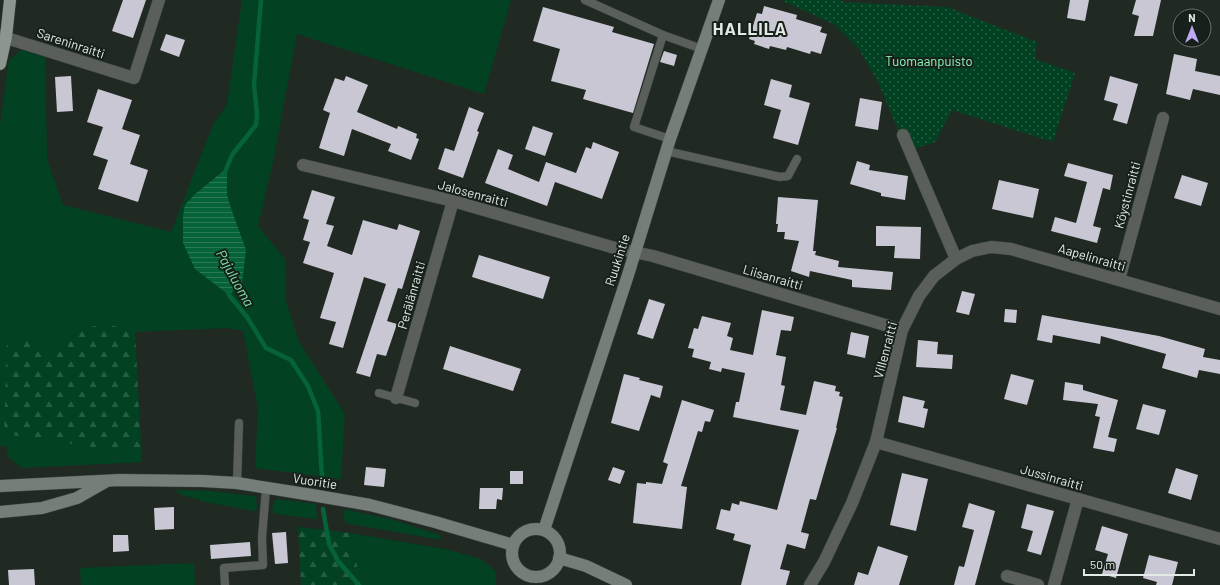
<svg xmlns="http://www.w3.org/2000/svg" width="1220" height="585" viewBox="0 0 1220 585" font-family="Barlow,sans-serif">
	<defs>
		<pattern id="forest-firs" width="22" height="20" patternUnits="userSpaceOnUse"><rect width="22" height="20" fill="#024223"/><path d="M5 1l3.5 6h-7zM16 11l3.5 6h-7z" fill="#275d43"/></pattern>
		<pattern id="park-dots" width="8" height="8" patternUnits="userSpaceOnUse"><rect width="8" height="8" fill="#024223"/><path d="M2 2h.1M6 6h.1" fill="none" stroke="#275d43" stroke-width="1.8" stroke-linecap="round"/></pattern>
		<pattern id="water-rules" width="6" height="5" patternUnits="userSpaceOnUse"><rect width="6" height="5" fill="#066237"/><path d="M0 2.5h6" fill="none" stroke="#2a7954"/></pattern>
	</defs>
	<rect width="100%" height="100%" fill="#202a23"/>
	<g fill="#024223" fill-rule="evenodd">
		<path d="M242 0H511L484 94 297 34 273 162 258 226 285 259 286 301 299 342 345 414 341 479 255 468 258 409 243 331 228 328 135 332 142 462 22 468 9 458 6 446H0V125L9 60 21 50 45 57 47 159 63 205 171 232 213 125 227 104ZM226 168 227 194 231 208 195 194Z"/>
		<path d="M176 490 212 491 253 496 256 498 257 509 254 511 206 502 179 494Z"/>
		<path d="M277 499 316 504 317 519 277 514 273 513C272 508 272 502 277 499Z"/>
		<path d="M343 509 394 520 440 535 441 540 345 523Z"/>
		<path d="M350 533 445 549 481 559 495 571 496 585H372L358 570Z"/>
		<path d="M194 563 195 585H81L80 568Z"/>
	</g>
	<g fill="url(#forest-firs)">
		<path d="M107 324 135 332 141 454 4 434 7 341 24 337 55 354 70 340 84 328Z"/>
		<path d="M298 527 350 533 358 570 372 585H301Z"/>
	</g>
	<path fill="url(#park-dots)" d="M781 0H840L844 2 947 7 1037 42 1035 59 1075 73 1053 142 952 110 935 142 907 151 877 80 858 48 835 25Z"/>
	<path fill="url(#water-rules)" d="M227 168V194L231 208 246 250 242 282 229 295 195 269 183 243V216L185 205 195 194Z"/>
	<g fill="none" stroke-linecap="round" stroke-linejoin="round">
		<g stroke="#066237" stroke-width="4.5">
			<path d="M225 172 232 155 256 125 257 114 254 85 261 0"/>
			<path d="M227 290 229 295 247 317 266 348 291 360 308 386 318 411 322 477"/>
			<path d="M323 509 329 544 338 561 359 585"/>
		</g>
	</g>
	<g fill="#cac7d4">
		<path d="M123 0H146L133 38 112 31Z"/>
		<path d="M1070 0H1089L1085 21 1067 18Z"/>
		<path d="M1136 0H1161L1153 36H1134L1139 16 1132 14Z"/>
		<path d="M764 6 797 15 796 19 822 27 820 32 827 34 821 54 811 51 810 54 787 47 786 50 770 46 769 49 754 44 755 41 749 39 757 13 762 14Z"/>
		<path d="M543 7 614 27 612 32 654 44 633 113 583 99 586 90 551 81 560 49 533 41Z"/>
		<path d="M166 34 185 40 179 57 160 50Z"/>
		<path d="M664 51 677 55 674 66 660 62Z"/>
		<path d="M1174 54 1197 59 1195 71 1220 76V95L1193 89 1190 100 1166 94Z"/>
		<path d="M71 76 73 111 57 112 55 77Z"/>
		<path d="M346 76 368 85 357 112 397 129 398 126 417 134 416 138 419 139 411 160 388 151 391 144 352 129 344 156 319 148 330 113 323 110 335 78 344 81Z"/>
		<path d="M1110 76 1138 84 1127 124 1113 120 1118 104 1104 100Z"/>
		<path d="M771 79 792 85 789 97 810 103 798 145 773 138 781 110 764 105Z"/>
		<path d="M98 89 132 100 122 129 140 135 130 164 148 170 138 202 98 189 108 160 93 155 103 127 87 122Z"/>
		<path d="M860 98 882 102 878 130 855 126Z"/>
		<path d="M469 107 484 113 477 131 479 132 463 178 438 169 445 148 454 151Z"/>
		<path d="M533 126 553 133 545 156 525 149Z"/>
		<path d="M593 142 619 152 602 199 555 182 547 206 485 183 498 149 513 155 508 169 539 182 546 162 576 173 586 147 591 149Z"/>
		<path d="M857 161 870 165 869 170 908 176 905 200 881 196V193L850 184Z"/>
		<path d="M1068 163 1113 175 1110 190 1103 188 1093 226 1101 228 1097 243 1051 231 1055 217 1076 223 1087 182 1064 176Z"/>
		<path d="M1182 175 1208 183 1201 206 1174 198Z"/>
		<path d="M999 180 1039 189 1033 218 992 209Z"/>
		<path d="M312 190 335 197 326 224 334 226 327 246 352 255 363 220 397 230 399 224 420 231 402 289 398 288 387 321 397 324 386 356 377 354 370 377 356 373 386 284 364 277 343 348 329 344 336 322 320 318 334 273 303 263 310 242 303 240 309 220 303 218Z"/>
		<path d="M778 197 818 200 813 251H816L815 255 839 261 838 267 893 272 891 290 852 287V280L810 271 809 277 791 271 799 241 784 239 785 232H777L778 224H776Z"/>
		<path d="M876 226 921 227 920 259 894 258 895 246H876Z"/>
		<path d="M479 255 550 277 543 299 472 277Z"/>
		<path d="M962 291 975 294 969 315 956 312Z"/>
		<path d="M649 299 665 304 653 339 637 334Z"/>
		<path d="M1005 309 1017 310 1016 323 1004 322Z"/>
		<path d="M762 310 794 317 791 331 781 330 776 355 786 357 781 385 785 386 780 410 806 415 814 381 836 386 835 391 840 392 839 396 843 397 836 428H837L816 500 810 499 801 532 809 534 805 549 787 544 780 569 790 571 786 585H741L751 545 733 540 735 534 716 529 721 509 730 511 732 503 739 505 740 501 777 510 799 430 733 417 736 402H739L745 373 722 368 721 372 709 369 711 362 692 357 694 349 688 348 694 328 698 329 702 316 731 323 727 336 733 338 730 350 753 355Z"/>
		<path d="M1042 315 1159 336 1205 349 1203 357 1220 360V374L1199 370 1197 378 1162 368 1166 354 1101 336 1100 344 1053 335 1052 343 1037 340Z"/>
		<path d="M851 332 869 336 865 358 847 354Z"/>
		<path d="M918 340 938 342 937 354 953 355 952 369 916 367Z"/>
		<path d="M450 346 521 369 513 391 443 369Z"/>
		<path d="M624 374 640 378 639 380 663 386 660 398 651 395 639 431 611 423Z"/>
		<path d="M1011 374 1034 380 1027 405 1004 399Z"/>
		<path d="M1065 382 1083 385V390L1118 400 1108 437 1117 439 1114 452 1093 448 1100 417 1095 416 1098 404 1063 400Z"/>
		<path d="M903 396 925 401 923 408 928 409 924 428 898 422Z"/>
		<path d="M682 400 714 410 710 422 705 421 702 432 698 431 681 486 687 487 682 529 633 523 637 483 646 484V482L662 484 668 464 663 462Z"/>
		<path d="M1143 404 1166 410 1159 435 1136 429Z"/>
		<path d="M366 467 386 469 384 487 364 485Z"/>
		<path d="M613 467 625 471 620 484 608 480Z"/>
		<path d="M1176 468 1198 475 1191 500 1168 493Z"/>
		<rect x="510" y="471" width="13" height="13"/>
		<path d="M902 473 928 479 916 531 890 525Z"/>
		<path d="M480 488H503L502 500 497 499 496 509H479Z"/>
		<path d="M969 503 995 511 975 585H954L959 566 964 567 974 530 962 527Z"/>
		<path d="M1027 504 1054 511 1041 555 1027 551 1033 531 1021 528Z"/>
		<path d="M174 507V529L155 530 154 508Z"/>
		<path d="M1102 526 1128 534 1116 578 1102 574 1108 554 1095 550Z"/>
		<path d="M286 532 288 563 275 564 272 533Z"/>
		<path d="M113 535H128L129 551 113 552Z"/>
		<path d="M250 542 251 556 211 559 210 545Z"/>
		<path d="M878 546 908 556 899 585H854L858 572 868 575Z"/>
		<path d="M1149 555 1178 562 1172 585H1156L1157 582 1143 578Z"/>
		<path d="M34 569 35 585H9L8 570Z"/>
	</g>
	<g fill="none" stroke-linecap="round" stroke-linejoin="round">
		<g stroke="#3b453e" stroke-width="9">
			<g id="lane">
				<path d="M585 0 663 35 702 49"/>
				<path d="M663 35 634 127 670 139"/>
				<path d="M666 151 780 177 788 176 797 159"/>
				<path d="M379 393 415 403"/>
				<path d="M237 483 239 423"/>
				<path d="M225 585 224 568 263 565 262 538 266 488"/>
			</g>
		</g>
		<g stroke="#3b453e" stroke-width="13">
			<g id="street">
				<path d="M0 36 134 78 159 0"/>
				<path d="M903 135 956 259"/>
				<path d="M303 165 453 201 615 248 653 256 902 330"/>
				<path d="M1119 280 1163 118"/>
				<path d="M396 398 453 201"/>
				<path d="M876 442 1220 539"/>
				<path d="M1007 576 1038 585"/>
				<path d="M810 585 824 562 852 503 876 442 902 330 919 296 934 276 956 259 972 251 991 247 1011 249 1220 309"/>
				<path d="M1054 585 1078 499"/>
			</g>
		</g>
		<g stroke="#3b453e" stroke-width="13">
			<g id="secondary">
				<path d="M0 486 120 480 203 481 237 483 312 495 370 505 435 522 513 545"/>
				<path d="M0 512 42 508 77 498 105 482"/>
				<circle cx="536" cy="553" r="24"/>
				<path d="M544 530 628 275 670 139 719 0"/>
				<path d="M559 558 586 566 626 585"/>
			</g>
		</g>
		<g stroke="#3b453e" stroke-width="13">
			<path id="primary" d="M0 64 6 37 10 0"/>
		</g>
		<use href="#lane" stroke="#5a5f5b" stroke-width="8"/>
		<use href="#street" stroke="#5a5f5b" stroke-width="12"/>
		<use href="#secondary" stroke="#767e79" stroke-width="12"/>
		<use href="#primary" stroke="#8c968f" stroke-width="12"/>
	</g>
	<g text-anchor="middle" stroke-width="4" stroke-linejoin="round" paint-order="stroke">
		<g font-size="13" fill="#e4ebe6" stroke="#17201a">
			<text transform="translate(71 43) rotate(18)" y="5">Sareninraitti</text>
			<text transform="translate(473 193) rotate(15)" y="5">Jalosenraitti</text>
			<text transform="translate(1127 195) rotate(-75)" y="5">Köystinraitti</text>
			<text transform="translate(1092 257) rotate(16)" y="5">Aapelinraitti</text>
			<text transform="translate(617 260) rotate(-72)" y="5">Ruukintie</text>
			<text transform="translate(773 277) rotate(16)" y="5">Liisanraitti</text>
			<text transform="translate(411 295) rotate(-74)" y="5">Perälänraitti</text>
			<text transform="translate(885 350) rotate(-75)" y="5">Villenraitti</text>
			<text transform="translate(1052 477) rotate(16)" y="5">Jussinraitti</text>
			<text transform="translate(315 481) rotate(9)" y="5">Vuoritie</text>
		</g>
		<g font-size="13" fill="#8ff9b7" stroke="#17201a">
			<text x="929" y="66">Tuomaanpuisto</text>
		</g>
		<g font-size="14" font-style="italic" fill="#7ee8a7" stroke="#17201a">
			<text transform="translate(235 278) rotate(61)" y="5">Pajuluoma</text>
		</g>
		<g font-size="17" font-weight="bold" letter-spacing="1" fill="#e4ebe6" stroke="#17201a">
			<text x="750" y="35">HALLILA</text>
		</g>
	</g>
	<g transform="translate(1192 28)"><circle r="19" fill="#17201a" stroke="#69716c"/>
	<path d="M0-3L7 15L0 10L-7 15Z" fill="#bea9f4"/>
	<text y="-6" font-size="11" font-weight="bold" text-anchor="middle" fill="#e4ebe6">N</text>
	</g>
	<path d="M1084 569v6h110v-6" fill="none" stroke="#e4ebe6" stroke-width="2"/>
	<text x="1090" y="569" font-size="12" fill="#e4ebe6" stroke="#17201a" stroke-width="3" paint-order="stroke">50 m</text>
</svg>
